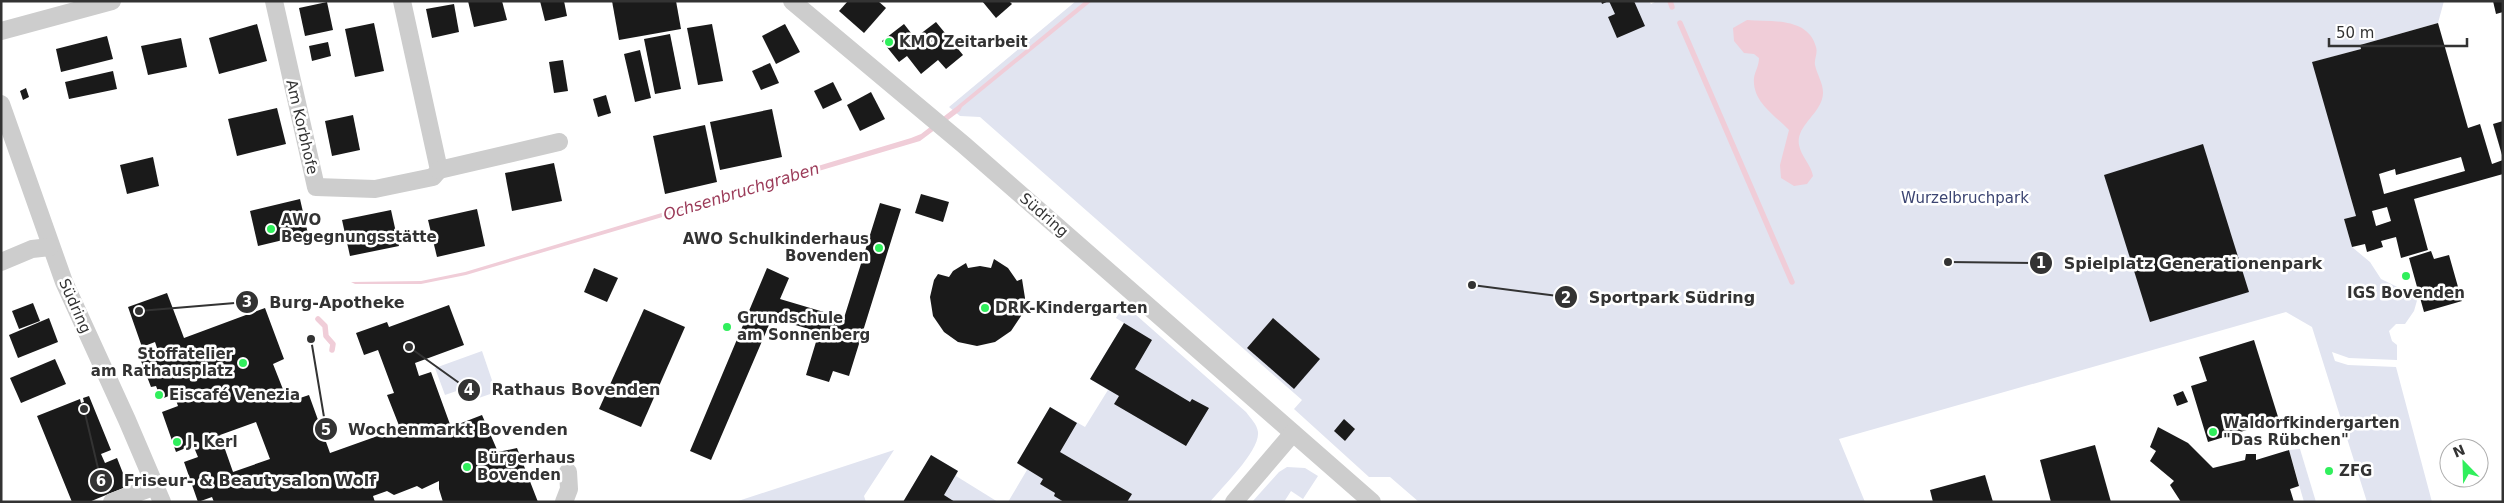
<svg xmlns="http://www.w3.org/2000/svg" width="2504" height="503" viewBox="0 0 2504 503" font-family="'DejaVu Sans',sans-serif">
	<rect width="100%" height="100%" fill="#fff"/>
	<g fill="#e1e4f0">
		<path d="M1076 1H1649L1651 4 1657 1H2444L2438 23 2360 45 2361 49 2313 62 2356 216 2344 219 2352 247 2370 262 2381 279 2418 297 2414 311 2405 324H2396L2389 331 2392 341 2397 345V360L2349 358 2332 352 2335 361 2348 365 2396 367 2432 502H2367L2312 327 2286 312 1839 439 1865 502H1419L1390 477H1369L1294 409 1302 400 980 117 960 116 949 107Z"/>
		<path d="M1127 307 1246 412C1251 419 1257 424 1258 432 1260 451 1222 487 1210 502H1008L1027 470 1017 463 1050 407 1085 427 1108 390 1090 379 1124 323 1116 318 1121 309Z"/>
		<path d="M482 351 496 392 473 400 468 387 445 395 435 368Z"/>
		<path d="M2300 449 2316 502H2304L2289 450Z"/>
		<path d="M894 450 864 496 866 502H735Z"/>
		<path d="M931 455 958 471 956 476 998 502H903Z"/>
		<path d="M1287 467 1305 468 1318 476 1303 499 1291 491 1284 502H1252L1279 472Z"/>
	</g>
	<g fill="#f0cdd8">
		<path d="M1085 1H1092L962 107 960 111 920 141 466 275 421 284H355L351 282 421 281 465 272 911 138 921 134 956 107Z"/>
		<path d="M1747 20C1772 22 1808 17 1816 47 1818 54 1814 59 1815 65 1818 78 1827 88 1821 102 1815 117 1796 128 1799 145 1801 156 1811 165 1813 176L1807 184 1794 186 1781 178 1780 165 1789 130C1775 115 1752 102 1754 78 1755 71 1759 66 1759 58L1754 54 1744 53 1734 41 1733 28Z"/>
	</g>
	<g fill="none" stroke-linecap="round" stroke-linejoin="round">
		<g stroke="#f0cdd8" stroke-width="5.5">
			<path d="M1670 1 1672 7"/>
			<path d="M1680 23 1792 282"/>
			<path d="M318 319 325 326 326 336 333 344 332 350"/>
		</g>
	</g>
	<g fill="#1a1a1a" fill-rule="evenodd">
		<path d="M468 1H502L507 20 474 27Z"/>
		<path d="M540 1H564L567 16 545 21Z"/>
		<path d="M612 1H676L681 29 619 40Z"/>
		<path d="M848 1H878L886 8 864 33 839 11Z"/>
		<path d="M982 1H1009L1012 4 996 18Z"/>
		<path d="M1601 1H1634L1645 26 1617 38 1608 17 1615 14 1609 1 1602 4Z"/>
		<path d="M2493 1H2503V12L2496 14Z"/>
		<path d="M327 2 333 30 305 36 299 8Z"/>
		<path d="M454 4 459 32 432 38 426 9Z"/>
		<path d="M936 22 963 55 946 69 938 60 921 74 907 56 899 62 882 41 904 24 915 38Z"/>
		<path d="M374 23 384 71 355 77 345 29Z"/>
		<path d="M2438 23 2468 128 2480 124 2492 164 2503 160V174L2414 199 2428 250 2401 258 2396 237 2381 241 2383 247 2367 252 2365 244 2352 247 2344 219 2356 216 2312 62 2361 49 2360 45ZM2461 157 2465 171 2384 194 2379 174 2395 169 2396 175ZM2387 207 2391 221 2376 226 2372 211Z"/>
		<path d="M257 24 267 61 219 74 209 38Z"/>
		<path d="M712 24 723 81 698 85 687 28Z"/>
		<path d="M785 24 800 52 776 64 762 36Z"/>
		<path d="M670 34 681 89 655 94 644 39Z"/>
		<path d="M107 36 113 59 61 72 56 49Z"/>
		<path d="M181 38 187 67 148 75 141 46Z"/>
		<path d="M328 42 331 56 312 61 309 46Z"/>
		<path d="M640 50 651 98 635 102 624 54Z"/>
		<path d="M563 60 568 91 554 93 549 62Z"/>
		<path d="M770 63 779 83 761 90 752 71Z"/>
		<path d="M113 71 117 89 69 99 65 82Z"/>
		<path d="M833 82 842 100 823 109 814 91Z"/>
		<path d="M26 88 29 97 23 100 20 91Z"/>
		<path d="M871 92 885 119 860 131 847 105Z"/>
		<path d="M606 95 611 113 598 117 593 99Z"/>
		<path d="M277 108 286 144 237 156 228 119Z"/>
		<path d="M772 109 782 157 720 170 710 122Z"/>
		<path d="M353 115 360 150 332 156 325 121Z"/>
		<path d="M2503 121V155H2502L2493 124Z"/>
		<path d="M705 125 717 182 665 194 653 136Z"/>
		<path d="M2203 144 2249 292 2150 322 2104 175Z"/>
		<path d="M153 157 159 186 127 194 120 165Z"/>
		<path d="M554 163 562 201 512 211 505 173Z"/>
		<path d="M921 194 949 202 943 222 915 213Z"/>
		<path d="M300 199 308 234 258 246 250 211Z"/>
		<path d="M880 203 901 209 849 376 833 371 829 382 806 375 819 332 772 318 711 460 690 451 767 268 789 278 780 299 844 318Z"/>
		<path d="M477 209 485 246 437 257 428 220Z"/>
		<path d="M391 210 399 246 350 256 342 220Z"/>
		<path d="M2431 251 2434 259 2449 255 2462 301 2424 312 2409 258Z"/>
		<path d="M994 259 1008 268 1017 281 1022 279 1025 298 1021 316 1011 331 995 342 977 346 958 342 944 332 933 316 930 297 934 280 938 274 949 277 953 271 966 263 968 268 980 266 991 268Z"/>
		<path d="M594 268 618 278 607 302 584 292Z"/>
		<path d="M167 293 184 338 265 308 284 359 273 364 288 402 309 395 330 453 400 428 387 395 394 393 378 350 364 355 356 333 387 322 389 327 449 305 464 345 415 363 419 376 431 372 451 427 482 415 498 452 517 448 538 502H443L439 489V481L422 489 417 486 394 495 387 491 373 496 375 502H214L212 497 198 502 184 462 198 457 193 445 176 452 162 412 178 406 174 394 161 399 156 386 151 387 141 361 159 354 155 342 142 347 128 307ZM256 422 270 459 233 472 220 435Z"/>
		<path d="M33 303 40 321 19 329 12 311Z"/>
		<path d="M644 309 685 327 641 427 599 409Z"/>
		<path d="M49 318 58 342 18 358 9 335Z"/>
		<path d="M1273 318 1320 359 1294 389 1247 348Z"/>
		<path d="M1124 323 1152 340 1135 369 1190 402 1192 399 1209 408 1186 446 1114 404 1119 396 1090 379Z"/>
		<path d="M2254 340 2279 420 2208 442 2191 386 2207 381 2199 357Z"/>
		<path d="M55 359 66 384 21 403 10 378Z"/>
		<path d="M2183 391 2188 402 2177 406 2173 395Z"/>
		<path d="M89 396 111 450 101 454 105 463 117 458 128 486 89 502H72L37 416 80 399 81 403 84 402 83 398Z"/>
		<path d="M1050 407 1077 423 1060 452 1132 494 1127 502H1064L1054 496 1055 493 1040 484 1043 479 1017 463Z"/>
		<path d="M1344 419 1355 429 1345 441 1334 431Z"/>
		<path d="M2158 427 2188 443 2213 468 2245 460 2246 454H2256V460L2289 450 2299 486 2290 489 2294 502H2181L2170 485 2174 481 2150 461 2156 451 2150 447Z"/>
		<path d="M2095 445 2111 502H2051L2040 460Z"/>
		<path d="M931 455 958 471 944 495 955 502H903Z"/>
		<path d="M1985 475 1993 502H1933L1930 490Z"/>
	</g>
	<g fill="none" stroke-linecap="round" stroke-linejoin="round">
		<g stroke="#cdcdcd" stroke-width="18">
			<path d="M274 1 316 187 375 189 433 177 439 170 402 1"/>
			<path d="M792 1 964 145 1372 502"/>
			<path d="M1 31 112 1"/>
			<path d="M1 104 64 282 127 420 162 502"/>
			<path d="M439 170 559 142"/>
			<path d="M1 262 32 249 50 247"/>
			<path d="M112 502 156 486"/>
			<path d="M564 502 569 489 568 472"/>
			<path d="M1234 502 1293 433"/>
		</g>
	</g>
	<g fill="#30ef5c" stroke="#fff" stroke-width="2">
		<circle cx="889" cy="42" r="5"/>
		<circle cx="271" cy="229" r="5"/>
		<circle cx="879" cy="248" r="5"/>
		<circle cx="2406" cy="276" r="5"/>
		<circle cx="985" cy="308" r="5"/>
		<circle cx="727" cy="327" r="5"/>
		<circle cx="243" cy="363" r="5"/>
		<circle cx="159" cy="395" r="5"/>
		<circle cx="2213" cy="432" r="5"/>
		<circle cx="177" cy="442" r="5"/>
		<circle cx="467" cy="467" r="5"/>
		<circle cx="2329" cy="471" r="5"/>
	</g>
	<g text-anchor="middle" stroke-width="5" stroke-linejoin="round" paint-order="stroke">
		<g font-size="15" font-weight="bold" fill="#333" stroke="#fff" text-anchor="start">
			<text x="899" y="47">KMO Zeitarbeit</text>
			<text x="281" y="225">AWO<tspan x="281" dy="17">Begegnungsstätte</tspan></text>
			<text x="869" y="244" text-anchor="end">AWO Schulkinderhaus<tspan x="869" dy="17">Bovenden</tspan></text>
			<text x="2406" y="298" text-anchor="middle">IGS Bovenden</text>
			<text x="995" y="313">DRK-Kindergarten</text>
			<text x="737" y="323">Grundschule<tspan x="737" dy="17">am Sonnenberg</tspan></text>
			<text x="233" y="359" text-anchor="end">Stoffatelier<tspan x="233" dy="17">am Rathausplatz</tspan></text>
			<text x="169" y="400">Eiscafé Venezia</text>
			<text x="2223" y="428">Waldorfkindergarten<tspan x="2223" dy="17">"Das Rübchen"</tspan></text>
			<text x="187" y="447">J. Kerl</text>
			<text x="477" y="463">Bürgerhaus<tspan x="477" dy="17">Bovenden</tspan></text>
			<text x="2339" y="476">ZFG</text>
		</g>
		<g font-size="15" fill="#333" stroke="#fff">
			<text transform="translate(302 127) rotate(77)" y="5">Am Korbhofe</text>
			<text transform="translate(1044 215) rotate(41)" y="5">Südring</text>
			<text transform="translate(75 306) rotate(66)" y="5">Südring</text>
		</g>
		<g font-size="15" fill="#3c4572" stroke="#fff">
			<text x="1965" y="203">Wurzelbruchpark</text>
		</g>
		<g font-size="16" font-style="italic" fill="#9b3a58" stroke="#fff">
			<text transform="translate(741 191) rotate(-17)" y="6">Ochsenbruchgraben</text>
		</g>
	</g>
	<path fill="none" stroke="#333" stroke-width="2" d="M1948 262L2041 263M1472 285L1566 297M139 311L247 302M409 347L469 390M311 339L326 429M84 409L101 481"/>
	<g fill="#333" stroke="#fff" stroke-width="2">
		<circle cx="1948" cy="262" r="5"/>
		<circle cx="1472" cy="285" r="5"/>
		<circle cx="139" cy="311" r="5"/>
		<circle cx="409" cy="347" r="5"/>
		<circle cx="311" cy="339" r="5"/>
		<circle cx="84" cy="409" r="5"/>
		<circle cx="2041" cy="263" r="12"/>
		<circle cx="1566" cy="297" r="12"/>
		<circle cx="247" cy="302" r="12"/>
		<circle cx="469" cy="390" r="12"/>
		<circle cx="326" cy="429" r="12"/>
		<circle cx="101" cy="481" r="12"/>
	</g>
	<g font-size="15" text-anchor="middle" font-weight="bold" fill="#fff">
		<text x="2041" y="268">1</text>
		<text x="1566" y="303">2</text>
		<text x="247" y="307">3</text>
		<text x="469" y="395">4</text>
		<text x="326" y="435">5</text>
		<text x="101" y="486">6</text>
	</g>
	<g font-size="16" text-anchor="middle" font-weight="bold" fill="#333" stroke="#fff" stroke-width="5" stroke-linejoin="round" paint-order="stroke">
		<text x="2193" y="269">Spielplatz Generationenpark</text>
		<text x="1672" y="303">Sportpark Südring</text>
		<text x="337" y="308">Burg-Apotheke</text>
		<text x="576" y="395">Rathaus Bovenden</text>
		<text x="458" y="435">Wochenmarkt Bovenden</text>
		<text x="250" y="486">Friseur- &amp; Beautysalon Wolf</text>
	</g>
	<rect width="2504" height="503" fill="none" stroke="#333333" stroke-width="5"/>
	<g transform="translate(2464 463) rotate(337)"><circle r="24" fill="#ffffff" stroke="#adadad"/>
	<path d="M0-4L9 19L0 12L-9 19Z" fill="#30ef5c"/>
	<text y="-8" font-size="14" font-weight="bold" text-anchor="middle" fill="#333333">N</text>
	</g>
	<path d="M2329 38v8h138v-8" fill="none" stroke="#333333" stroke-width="2.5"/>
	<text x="2336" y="38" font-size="15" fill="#333333" stroke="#ffffff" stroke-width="4" paint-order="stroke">50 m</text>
</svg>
